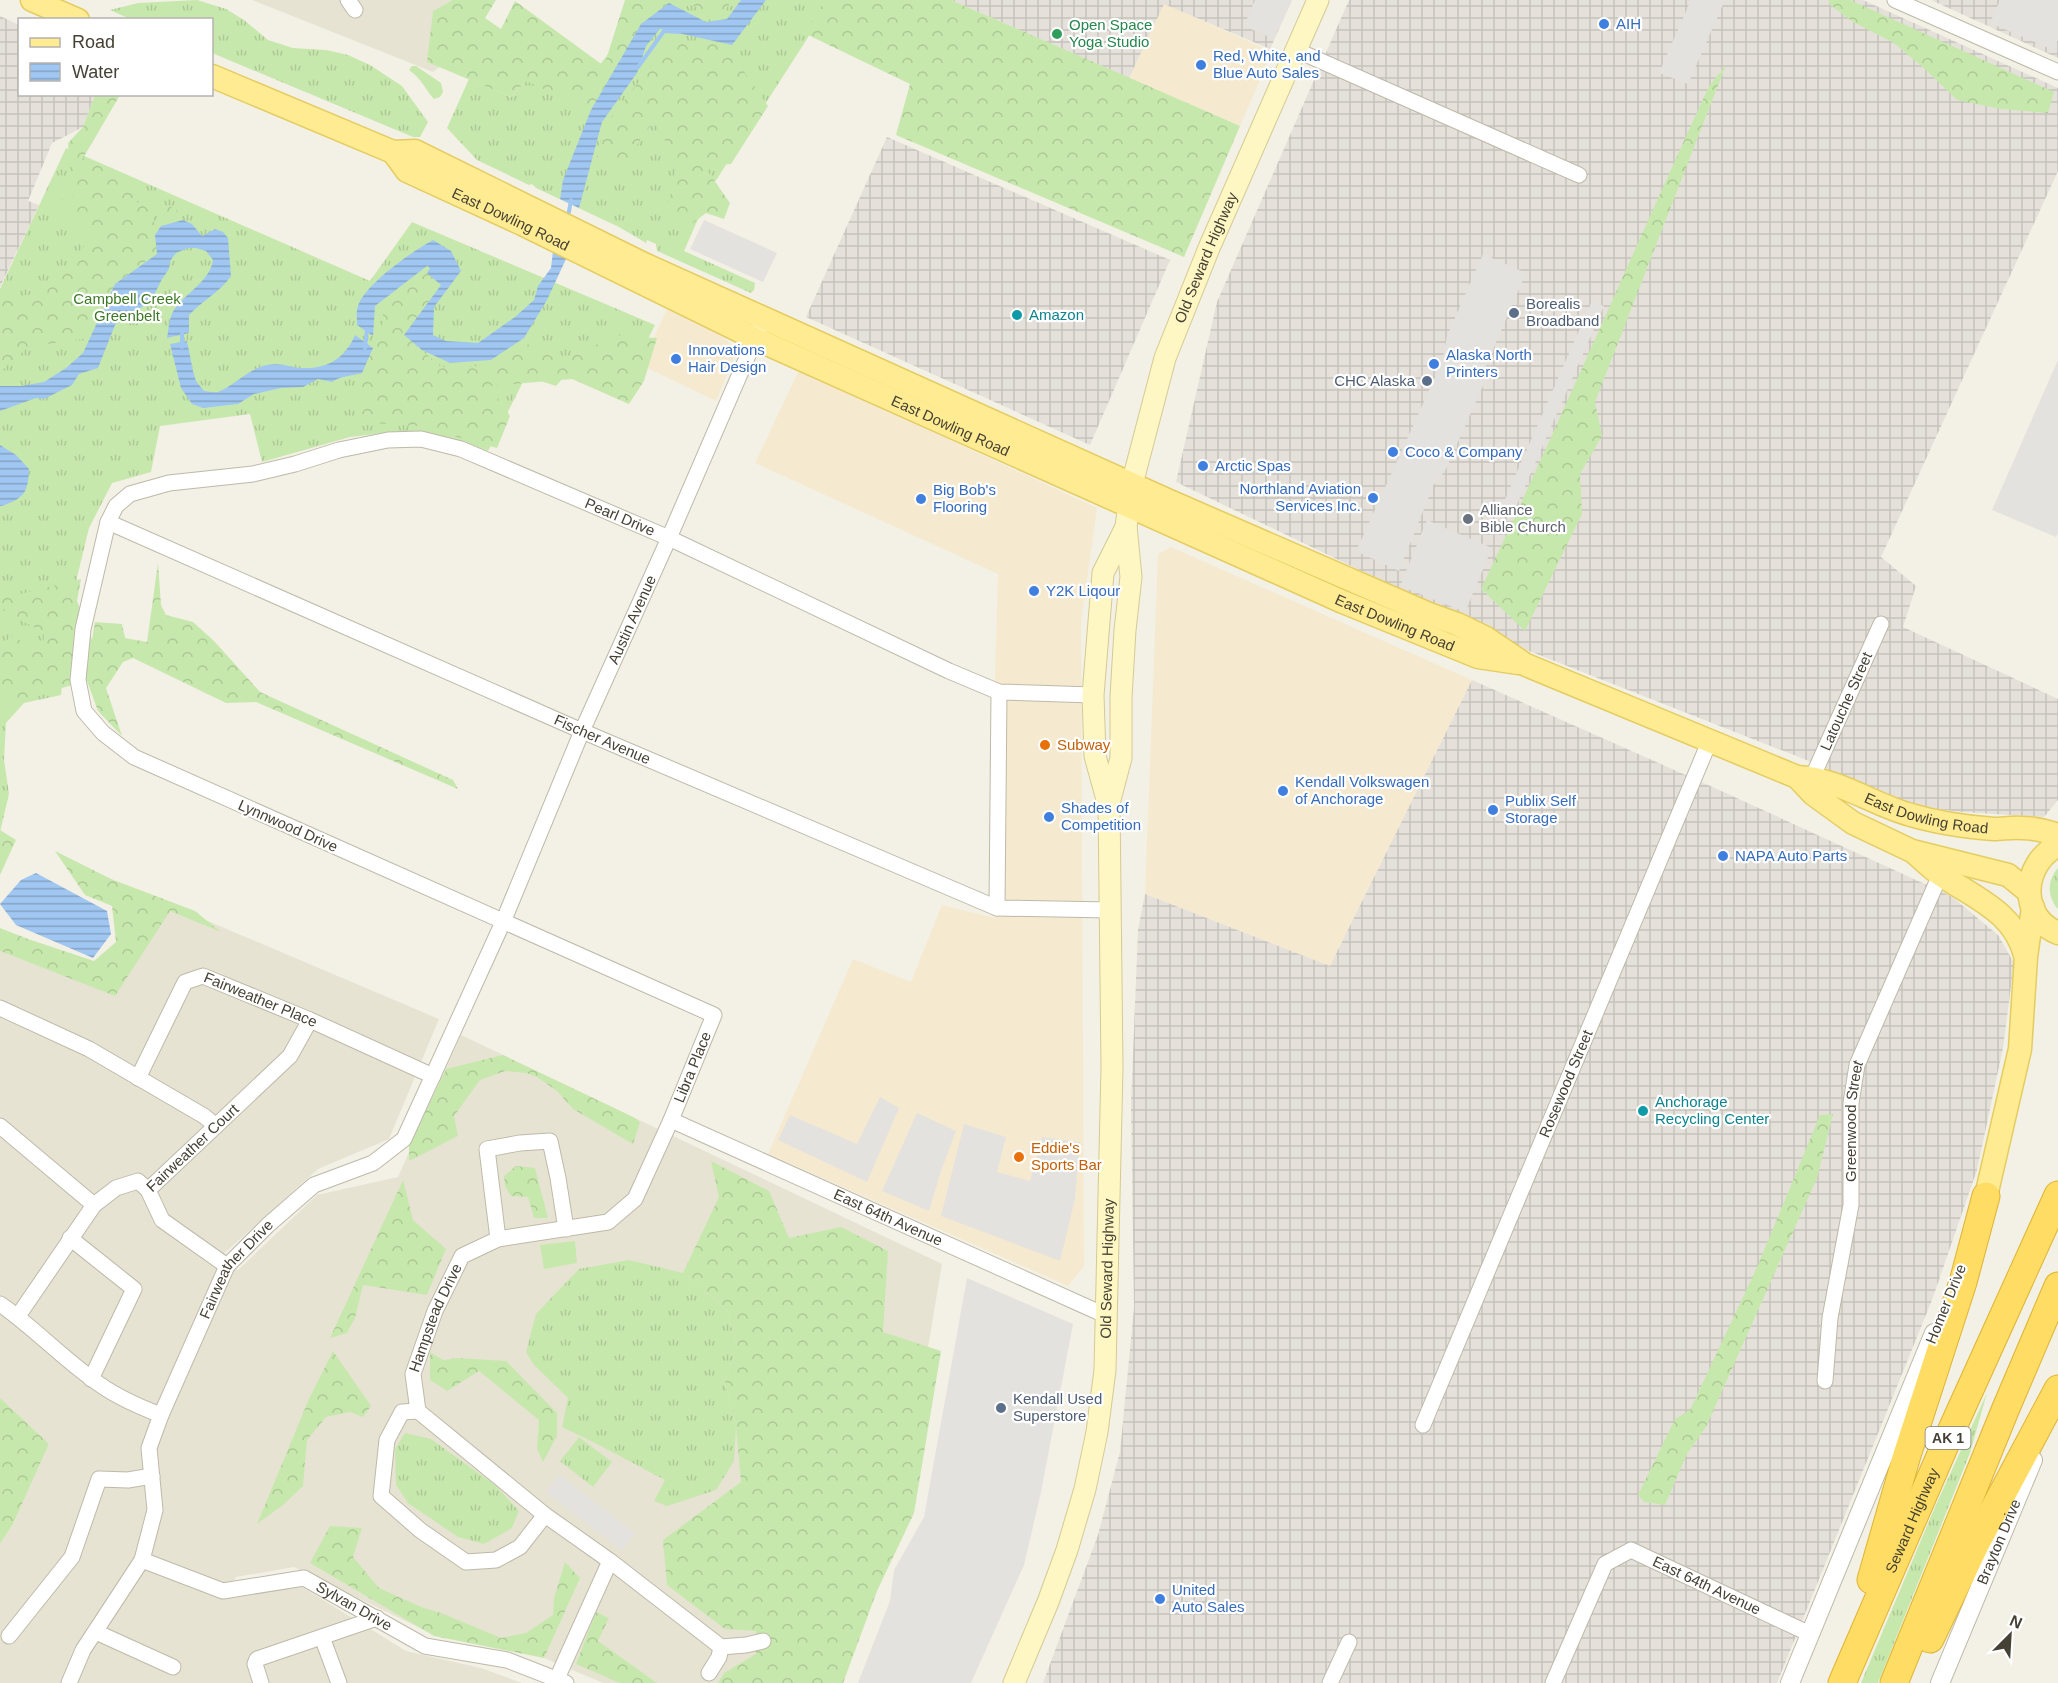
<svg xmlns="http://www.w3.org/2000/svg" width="2058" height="1683" viewBox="0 0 2058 1683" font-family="Helvetica,sans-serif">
	<defs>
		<pattern id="industrial-grid" width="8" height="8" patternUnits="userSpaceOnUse" patternTransform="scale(1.5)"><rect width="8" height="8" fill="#e5e1da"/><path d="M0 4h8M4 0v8" fill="none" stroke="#c6c2bc"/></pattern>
		<pattern id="grass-tufts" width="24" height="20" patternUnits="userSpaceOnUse" patternTransform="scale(1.5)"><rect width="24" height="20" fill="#c7e8ad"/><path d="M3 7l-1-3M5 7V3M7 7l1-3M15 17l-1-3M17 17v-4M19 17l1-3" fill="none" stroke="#acc895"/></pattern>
		<pattern id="forest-crowns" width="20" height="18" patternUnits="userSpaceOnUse" patternTransform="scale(1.5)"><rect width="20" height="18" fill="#c7e8ad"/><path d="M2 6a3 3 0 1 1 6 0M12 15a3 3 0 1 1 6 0" fill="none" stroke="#acc895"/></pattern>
		<pattern id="water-rules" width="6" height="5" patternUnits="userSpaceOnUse" patternTransform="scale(1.5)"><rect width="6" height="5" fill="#a0c7f1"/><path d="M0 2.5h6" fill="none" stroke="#84a3c4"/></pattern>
	</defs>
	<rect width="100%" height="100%" fill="#f3f0e5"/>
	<g fill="#e7e3d3">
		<path d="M252 0H486L455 55 433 72Z"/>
		<path d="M170 905 439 1019 389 1139 318 1169 219 1258 238 1270 317 1195 398 1177 461 1035 942 1264 899 1520 843 1683H603L544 1658 424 1630 294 1567 236 1577 227 1597 302 1587 406 1651 481 1668 522 1683H0V1544L13 1524 49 1444 0 1404V951L115 995Z"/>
	</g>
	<g fill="#f5ead0">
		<path d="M1164 3 1272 52 1240 126 1129 78Z"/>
		<path d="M667 309 712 330 729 342 736 353 716 401 641 365Z"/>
		<path d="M799 370 1097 508 1081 623 1084 1266 1068 1286 768 1154 853 959 911 982 942 905 995 918 994 715 998 574 755 463Z"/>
		<path d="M1171 547 1472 680 1330 966 1145 894 1158 554Z"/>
	</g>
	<g fill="url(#industrial-grid)">
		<path d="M951 0H1292L1270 49 1164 4 1129 78Z"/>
		<path d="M1349 0H1863L2058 88V171L1881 557 1916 586 1903 627 2058 699V800L2044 817 1962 812 1910 806 1814 763 1524 649 1176 482 1217 302Z"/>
		<path d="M1931 0H2058V58Z"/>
		<path d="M0 16 19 25 20 94 95 95 83 127 52 143 28 201 39 205 0 287Z"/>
		<path d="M887 137 1170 260 1090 445 806 317Z"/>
		<path d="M1472 680 1717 789 1951 896 1998 935 2014 963 2003 1048 1977 1170 1932 1300 1777 1683H1043L1098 1535 1120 1452 1134 1308 1131 1104 1138 930 1145 894 1330 966Z"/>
	</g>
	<g fill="url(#grass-tufts)">
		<path d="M197 0 226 9 244 20 268 40 293 48 326 50 348 55 370 65 402 86 428 122 420 137H413L212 53V20L130 19 110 10 138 3Z"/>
		<path d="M640 0H827L807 39 713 185 684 251 755 283 754 290 751 293 657 251 656 244 647 240 646 243 619 227 536 188 532 184 529 185 477 160 447 128 469 79 511 97 526 81 588 80 616 44Z"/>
		<path d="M66 148 370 281 412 222 655 325 620 395 569 371 556 386 526 376 488 451 452 438 392 432 350 437 262 462 250 414 160 426 151 472 112 483 89 528 71 602 61 695 24 703 6 723 4 760 9 794 0 832V289Z"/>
		<path d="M2058 868V909C2047 897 2047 880 2058 868Z"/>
		<path d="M629 1260 683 1273 726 1309 737 1344 725 1382 736 1427 734 1461 716 1490 667 1506 654 1501 665 1480 597 1444 562 1427 568 1398 534 1365 526 1352 536 1314 579 1269Z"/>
		<path d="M1987 1393 1970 1453 1878 1683H1861L1935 1507Z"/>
		<path d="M405 1433 431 1439 495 1485 519 1511 512 1528 484 1544 458 1537 408 1503 396 1485 395 1449Z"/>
		<path d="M579 1437 612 1462 593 1487 560 1461Z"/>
	</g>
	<g fill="url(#forest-crowns)">
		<path d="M453 0H496L485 18 501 29 515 1 604 66 625 0H732L722 15 673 0 641 24 591 110 526 81 511 97 427 62 433 11Z"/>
		<path d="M825 0H951L1240 126 1184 257 896 135 910 84 806 34Z"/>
		<path d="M1829 0H1850L2054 92 2048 113 2001 109 1957 100 1926 70 1894 43 1853 22 1829 4Z"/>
		<path d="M671 41 724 43 768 106 731 164 704 166 730 203 724 219 706 213 689 226 666 217 677 159 653 122 620 169 596 160 605 125Z"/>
		<path d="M1726 65 1595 402 1602 436 1580 474 1582 514 1525 631 1481 589C1560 422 1632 253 1709 86Z"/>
		<path d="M95 95H120L82 160 112 168 128 181 135 202 169 206 183 214 153 211 157 253 115 284 89 338 28 347 0 372V300L39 293 93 237 43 196 73 202 68 143 83 127Z"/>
		<path d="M427 273 441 285 404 335 441 367 483 366 527 344 556 359 584 353 611 335 657 338 644 381 629 404 572 379 489 386 510 416 497 448 418 426 372 423 365 426 355 388 382 327 384 306Z"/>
		<path d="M158 563 161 605 166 615 193 622 214 641 260 692 453 780 458 789 256 702 226 703 133 658 123 662 106 688 122 736 98 711 87 681 0 705V648L11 636 43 651 44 632 12 616 0 606V599L81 579 77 601 92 640 95 622 122 624 125 638 147 642Z"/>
		<path d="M0 830 16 840 0 875Z"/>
		<path d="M55 851 111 879 195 911 221 932 170 911 115 996 0 951V928L28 939 94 961 116 942 112 906 85 895Z"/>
		<path d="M503 1055 633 1117 640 1122 633 1144 573 1109 557 1091 537 1077 526 1073 505 1071 480 1080 454 1116 458 1136 409 1161V1146L446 1069Z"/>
		<path d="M1833 1114 1817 1178 1706 1427 1687 1454 1665 1505 1644 1502 1638 1495 1675 1419 1690 1410 1758 1265 1820 1115Z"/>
		<path d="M711 1161 769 1191 789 1238 841 1227 888 1251 883 1332 941 1351 914 1513 877 1591 843 1683H718L724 1673 756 1654V1631L725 1629 667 1585 663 1540 741 1482 736 1427 725 1382 737 1344 726 1309 683 1273 719 1197Z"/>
		<path d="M516 1166 535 1168 548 1218H534L528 1197 511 1196 505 1186 504 1176Z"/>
		<path d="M403 1180 413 1220 446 1249 427 1295 363 1285 355 1318 347 1333 330 1338Z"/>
		<path d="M333 1351 371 1406 363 1417 350 1412 326 1417 307 1440 303 1486 283 1505 257 1524 309 1399Z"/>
		<path d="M430 1352 443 1360 457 1358 506 1361 557 1413V1436L543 1462 537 1449 539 1420 479 1371 447 1391 430 1380Z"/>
		<path d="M0 1398 49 1444 13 1524 0 1544Z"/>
		<path d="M330 1526 362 1528 353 1557 379 1588 421 1607 441 1613 501 1638 526 1633 553 1615 554 1598 565 1562 580 1578 544 1658 434 1636 310 1563Z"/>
		<path d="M596 1612 609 1618 598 1641 657 1683H620L576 1664Z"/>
	</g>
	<g fill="#c7e8ad">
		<path d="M412 66H416L441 83 443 92 440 97 434 99C425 89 421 78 409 70Z"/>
		<path d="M471 111 486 115 498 121 499 126 496 130C488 128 482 120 472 124 469 126 467 128 464 129L459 125C459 116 462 113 471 111Z"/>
		<path d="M575 1241 577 1263 544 1269 540 1245Z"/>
	</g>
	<g fill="#e4e2de">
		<path d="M1255 0H1292L1274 39 1244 26Z"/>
		<path d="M1691 0H1725L1688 84 1659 73Z"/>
		<path d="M2000 0H2058V40L2053 50 1990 23Z"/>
		<path d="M704 220 777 253 763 282 690 249Z"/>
		<path d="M1483 254 1526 273 1485 368 1490 370 1445 471 1434 484 1399 571 1358 552V547L1442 362 1447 336Z"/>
		<path d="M1592 301 1604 306 1515 509 1503 504Z"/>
		<path d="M2058 360V533L2056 537 1992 510Z"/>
		<path d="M1427 520 1492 548 1465 612 1400 586Z"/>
		<path d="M880 1097 899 1108 867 1182 778 1140 790 1115 857 1144Z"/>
		<path d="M917 1113 956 1131 941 1171 929 1211 882 1191Z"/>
		<path d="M964 1124 1006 1137 997 1172 1030 1181 1042 1137 1080 1142 1075 1199 1060 1261 941 1216Z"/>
		<path d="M967 1278 1073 1324 1041 1492 1024 1565 971 1683H858L890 1601 894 1570 924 1517Z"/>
		<path d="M559 1475 635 1533 622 1550 546 1492Z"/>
	</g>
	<g fill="url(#water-rules)">
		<path d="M741 0H766L732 45 660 29 646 46 637 73 602 122 579 208 560 199 563 180 591 110 641 24 669 3 706 22 727 19Z"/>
		<path d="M183 220 192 224 202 236 215 229 223 232 228 238 231 276C220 292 202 301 189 315V333L167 338C169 328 169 314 177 306 189 291 210 280 213 260L206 251 196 248H188L176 253 170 261 169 269 162 279 150 303 126 315 115 325 98 368 79 374 72 385 44 399 36 398 0 411V386H21L44 382 66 368 83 353 115 284 157 254 155 235 161 226Z"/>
		<path d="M433 240 451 251 461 271 434 307 433 335 446 341 478 343 515 317 534 300 538 286 551 268 553 251 566 259 547 300 524 338 491 360 450 363 422 350 404 335 441 285 427 273 430 268 427 266 375 306 373 336 357 325C357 319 356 311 358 306 365 284 413 251 433 240Z"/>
		<path d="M355 335 373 348 362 373C352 376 340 376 332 382L318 379 303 387 281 388 254 394 238 404 203 408 192 404 181 388 170 344 187 341 193 371 196 381 204 391C208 391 214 393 218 392 234 386 248 369 267 365 284 362 290 368 304 368 328 369 346 357 355 335Z"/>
		<path d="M0 445 16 455 29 469C28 493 24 498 2 506H0Z"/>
		<path d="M36 873 107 911 111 934 93 958 16 925 0 904 21 880Z"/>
	</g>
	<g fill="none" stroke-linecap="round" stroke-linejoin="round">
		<g stroke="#a0c7f1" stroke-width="4">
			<path d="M638 67 664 31 679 32"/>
			<path d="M568 217 571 200"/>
			<path d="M182 347V330"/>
			<path d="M365 348 367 329"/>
		</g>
		<g stroke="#beb9a8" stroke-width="17">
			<g id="minor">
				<path d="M348 0 355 10"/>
				<path d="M1895 0 2058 72"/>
				<path d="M1296 50 1579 175"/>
				<path id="s1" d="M108 522 582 731 997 908 1109 910"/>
				<path id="s2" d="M1812 778 1881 624"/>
				<path d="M997 908 999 692"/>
				<path d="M0 1008 89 1049 204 1116 216 1126"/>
				<path id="s3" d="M138 1078 185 982 203 976 310 1020 433 1076"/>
				<path id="s4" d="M671 1120 1107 1316"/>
				<path d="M0 1126 94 1205"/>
				<path d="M70 1238 134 1289 91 1379"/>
				<path d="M498 1239 487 1149 520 1143 550 1141 558 1178 566 1229"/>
				<path id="s5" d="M227 1266 162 1220 148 1190 290 1056 310 1020"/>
				<path d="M0 1304C32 1326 59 1355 91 1378 112 1395 137 1406 161 1415"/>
				<path d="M18 1316 94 1205 116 1188 138 1181 148 1190"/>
				<path id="s6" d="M1825 1381 1830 1318 1851 1205V1103L1857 1065 1940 875"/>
				<path d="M418 1411 402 1412 387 1440 381 1496 420 1530 466 1562 496 1560 520 1547 545 1515"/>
				<path id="s7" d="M1423 1425 1710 740"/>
				<path id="s8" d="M142 1560 223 1591 304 1578 425 1646 507 1660 566 1683"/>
				<path d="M96 1632 173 1667"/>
				<path d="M9 1636 72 1557 99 1479 128 1480 152 1476"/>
				<path d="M322 1637 339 1683"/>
				<path id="s9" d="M721 1647 610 1561 545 1515 418 1411 413 1374 435 1311 462 1256 498 1239 608 1222 635 1199 671 1120 714 1015 134 757 103 733 84 711 78 680 83 629 108 522 116 506 130 494 169 483 253 474 295 464 339 450 388 440 421 439 461 449 669 538 949 671 999 692 1093 695"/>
				<path d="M721 1647 746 1645 763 1641"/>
				<path d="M709 1673 719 1657 721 1647"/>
				<path id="s10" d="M69 1683 83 1650 142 1560 155 1510 149 1448 161 1415 227 1266 268 1225 314 1185 373 1163 404 1139 503 922 582 731 669 538 759 330"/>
				<path d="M261 1683 255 1664 257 1659 377 1618"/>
				<path d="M555 1683 610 1561"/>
				<path d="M1330 1683 1349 1642"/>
				<path id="s11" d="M1553 1683 1605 1564 1631 1550 1810 1634"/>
			</g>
		</g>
		<g stroke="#beb9a8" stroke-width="20">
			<g id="tertiary">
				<path d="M1790 1683 1934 1333"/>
				<path id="s12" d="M1940 1683 2033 1460"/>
			</g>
		</g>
		<g stroke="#d4ca94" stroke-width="23">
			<g id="secondary">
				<path d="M1108 803 1095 756 1093 695 1103 573 1126 527"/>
				<path id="s13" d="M1014 1683 1048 1602 1067 1550 1085 1489 1097 1432 1105 1370 1112 1067 1109 803 1121 758V697L1125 630 1131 577 1126 526 1132 484 1165 358 1209 248 1318 0"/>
			</g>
		</g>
		<g stroke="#e5cc61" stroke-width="25">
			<g id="primary">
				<path d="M32 0 78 20"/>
				<path id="s14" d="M212 76 393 152 415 151 646 265 1167 500 1429 614 1457 624 1486 638 1526 665 1797 777C1838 778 1873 805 1911 815 1938 823 1967 827 1994 829 2003 829 2012 827 2022 828 2034 828 2046 831 2058 835"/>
				<path id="s15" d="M393 152 407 171 522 224 756 339 1343 602 1478 657 1518 663"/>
				<path d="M1797 777 1813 794 1853 823 1912 851 2008 875 2029 892"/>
				<path d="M2058 845C2023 863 2017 916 2058 933"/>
				<path d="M1916 854C1924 861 1932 869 1941 875 1975 898 2014 912 2025 955"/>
				<path d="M1986 1196 2020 1049 2026 957 2033 907"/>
			</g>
		</g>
		<g stroke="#dfb333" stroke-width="29">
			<g id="motorway">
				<path d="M1871 1580 1907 1455 1963 1282 1986 1196"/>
				<path d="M1930 1639 1976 1543 2058 1389"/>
				<path id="s16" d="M1842 1683 1948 1438 2058 1195"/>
				<path d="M1894 1683 2006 1408 2058 1286"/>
			</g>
		</g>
		<use href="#minor" stroke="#fff" stroke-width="15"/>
		<use href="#tertiary" stroke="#fff" stroke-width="18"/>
		<use href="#secondary" stroke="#fff7c3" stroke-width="21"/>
		<use href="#primary" stroke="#ffec92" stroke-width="22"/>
		<use href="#motorway" stroke="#ffdd64" stroke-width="27"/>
	</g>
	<g fill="#3f7fe0" stroke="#fff" stroke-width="2">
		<circle cx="1604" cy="24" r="6"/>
		<circle cx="1201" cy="65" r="6"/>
		<circle cx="676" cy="359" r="6"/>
		<circle cx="1434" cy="364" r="6"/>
		<circle cx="1393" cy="452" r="6"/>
		<circle cx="1203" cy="466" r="6"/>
		<circle cx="1373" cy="498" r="6"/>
		<circle cx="921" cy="499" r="6"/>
		<circle cx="1034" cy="591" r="6"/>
		<circle cx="1283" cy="791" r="6"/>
		<circle cx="1493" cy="810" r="6"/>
		<circle cx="1049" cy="817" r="6"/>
		<circle cx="1723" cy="856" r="6"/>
		<circle cx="1160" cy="1599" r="6"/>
	</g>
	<circle fill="#2e9e5b" stroke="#fff" stroke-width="2" cx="1057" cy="34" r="6"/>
	<g fill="#5c6f8a" stroke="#fff" stroke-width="2">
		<circle cx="1514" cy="313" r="6"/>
		<circle cx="1427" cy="381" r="6"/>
		<circle cx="1001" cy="1408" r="6"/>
	</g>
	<g fill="#0f9aa8" stroke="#fff" stroke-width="2">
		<circle cx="1017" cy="315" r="6"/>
		<circle cx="1643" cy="1111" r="6"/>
	</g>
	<circle fill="#6b7280" stroke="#fff" stroke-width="2" cx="1468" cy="519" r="6"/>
	<g fill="#e8710a" stroke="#fff" stroke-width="2">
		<circle cx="1045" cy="745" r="6"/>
		<circle cx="1019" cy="1157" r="6"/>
	</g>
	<g text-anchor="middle" stroke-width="4.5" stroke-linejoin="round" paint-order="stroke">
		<rect fill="#fff" stroke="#7d7a72" stroke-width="1.5" x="1925.5" y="1427" width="45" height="22" rx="4.5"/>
		<g font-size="14" font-weight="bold" fill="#454135">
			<text x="1948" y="1443">AK 1</text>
		</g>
		<g font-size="15" fill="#366cbe" stroke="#fff" text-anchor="start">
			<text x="1616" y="29">AIH</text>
			<text x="1213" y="61">Red, White, and<tspan x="1213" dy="17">Blue Auto Sales</tspan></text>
			<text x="688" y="355">Innovations<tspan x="688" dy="17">Hair Design</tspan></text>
			<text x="1446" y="360">Alaska North<tspan x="1446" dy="17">Printers</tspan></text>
			<text x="1405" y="457">Coco &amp; Company</text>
			<text x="1215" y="471">Arctic Spas</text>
			<text x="1361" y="494" text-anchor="end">Northland Aviation<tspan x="1361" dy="17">Services Inc.</tspan></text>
			<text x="933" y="495">Big Bob's<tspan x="933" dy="17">Flooring</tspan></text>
			<text x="1046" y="596">Y2K Liqour</text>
			<text x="1295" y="787">Kendall Volkswagen<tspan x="1295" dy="17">of Anchorage</tspan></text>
			<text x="1505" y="806">Publix Self<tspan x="1505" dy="17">Storage</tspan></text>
			<text x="1061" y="813">Shades of<tspan x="1061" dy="17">Competition</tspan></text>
			<text x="1735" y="861">NAPA Auto Parts</text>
			<text x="1172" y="1595">United<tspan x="1172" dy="17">Auto Sales</tspan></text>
		</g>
		<g font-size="15" fill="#27864d" stroke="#fff" text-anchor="start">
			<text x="1069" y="30">Open Space<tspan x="1069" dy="17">Yoga Studio</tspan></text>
		</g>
		<g font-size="15" fill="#454135" stroke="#fff">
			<text dy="5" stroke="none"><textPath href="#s15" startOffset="138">East Dowling Road</textPath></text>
			<text dy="5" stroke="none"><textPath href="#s13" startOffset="1455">Old Seward Highway</textPath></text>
			<text dy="5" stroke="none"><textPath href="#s15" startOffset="624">East Dowling Road</textPath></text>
			<text dy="5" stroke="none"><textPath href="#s9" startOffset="2380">Pearl Drive</textPath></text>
			<text dy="5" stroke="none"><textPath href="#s10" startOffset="1244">Austin Avenue</textPath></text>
			<text dy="5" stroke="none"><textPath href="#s15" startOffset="1110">East Dowling Road</textPath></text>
			<text dy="5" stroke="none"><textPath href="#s2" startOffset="84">Latouche Street</textPath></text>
			<text dy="5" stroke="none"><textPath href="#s1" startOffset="540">Fischer Avenue</textPath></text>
			<text dy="5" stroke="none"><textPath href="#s14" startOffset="1872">East Dowling Road</textPath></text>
			<text transform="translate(288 826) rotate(24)" y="5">Lynnwood Drive</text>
			<text dy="5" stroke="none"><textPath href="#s3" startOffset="188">Fairweather Place</textPath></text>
			<text dy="5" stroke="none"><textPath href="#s9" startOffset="880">Libra Place</textPath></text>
			<text dy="5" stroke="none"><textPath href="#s7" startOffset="370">Rosewood Street</textPath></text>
			<text dy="5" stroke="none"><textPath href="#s6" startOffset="262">Greenwood Street</textPath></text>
			<text dy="5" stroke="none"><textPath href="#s5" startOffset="174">Fairweather Court</textPath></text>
			<text dy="5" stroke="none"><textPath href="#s4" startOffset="238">East 64th Avenue</textPath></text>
			<text dy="5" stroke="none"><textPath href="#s13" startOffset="429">Old Seward Highway</textPath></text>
			<text dy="5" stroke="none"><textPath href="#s10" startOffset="458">Fairweather Drive</textPath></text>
			<text transform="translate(1946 1304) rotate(-68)" y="5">Homer Drive</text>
			<text dy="5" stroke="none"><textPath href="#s9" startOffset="482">Hampstead Drive</textPath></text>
			<text dy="5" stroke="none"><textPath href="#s16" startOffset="177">Seward Highway</textPath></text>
			<text dy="5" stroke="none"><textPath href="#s12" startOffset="153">Brayton Drive</textPath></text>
			<text dy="5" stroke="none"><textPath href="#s11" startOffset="243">East 64th Avenue</textPath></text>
			<text dy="5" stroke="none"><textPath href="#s8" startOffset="226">Sylvan Drive</textPath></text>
		</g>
		<g font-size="15" fill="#3d7827" stroke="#fff">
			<text x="127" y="304">Campbell Creek<tspan x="127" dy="17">Greenbelt</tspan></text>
		</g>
		<g font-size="15" fill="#4e5e75" stroke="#fff" text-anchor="start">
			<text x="1526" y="309">Borealis<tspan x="1526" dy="17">Broadband</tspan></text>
			<text x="1415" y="386" text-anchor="end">CHC Alaska</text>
			<text x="1013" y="1404">Kendall Used<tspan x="1013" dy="17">Superstore</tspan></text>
		</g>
		<g font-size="15" fill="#0d838f" stroke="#fff" text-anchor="start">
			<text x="1029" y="320">Amazon</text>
			<text x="1655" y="1107">Anchorage<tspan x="1655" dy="17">Recycling Center</tspan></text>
		</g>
		<g font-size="15" fill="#5b616d" stroke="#fff" text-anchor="start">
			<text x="1480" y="515">Alliance<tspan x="1480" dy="17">Bible Church</tspan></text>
		</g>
		<g font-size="15" fill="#c56008" stroke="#fff" text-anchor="start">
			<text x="1057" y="750">Subway</text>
			<text x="1031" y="1153">Eddie's<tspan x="1031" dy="17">Sports Bar</tspan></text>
		</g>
	</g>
	<rect x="18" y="18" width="195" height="78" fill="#ffffff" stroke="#b5b3ae" stroke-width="1.5"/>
	<rect x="30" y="38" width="30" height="9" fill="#ffec92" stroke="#b5b3ae" stroke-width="1.5"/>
	<text x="72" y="48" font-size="18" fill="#454135">Road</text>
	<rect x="30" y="63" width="30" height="18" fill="url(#water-rules)" stroke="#b5b3ae" stroke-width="1.5"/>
	<text x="72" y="78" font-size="18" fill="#454135">Water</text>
	<g transform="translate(2010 1635) rotate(24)" stroke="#ffffff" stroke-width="4.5" paint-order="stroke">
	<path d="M0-4.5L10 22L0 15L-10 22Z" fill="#454135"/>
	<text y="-9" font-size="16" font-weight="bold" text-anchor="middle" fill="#454135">N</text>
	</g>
</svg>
